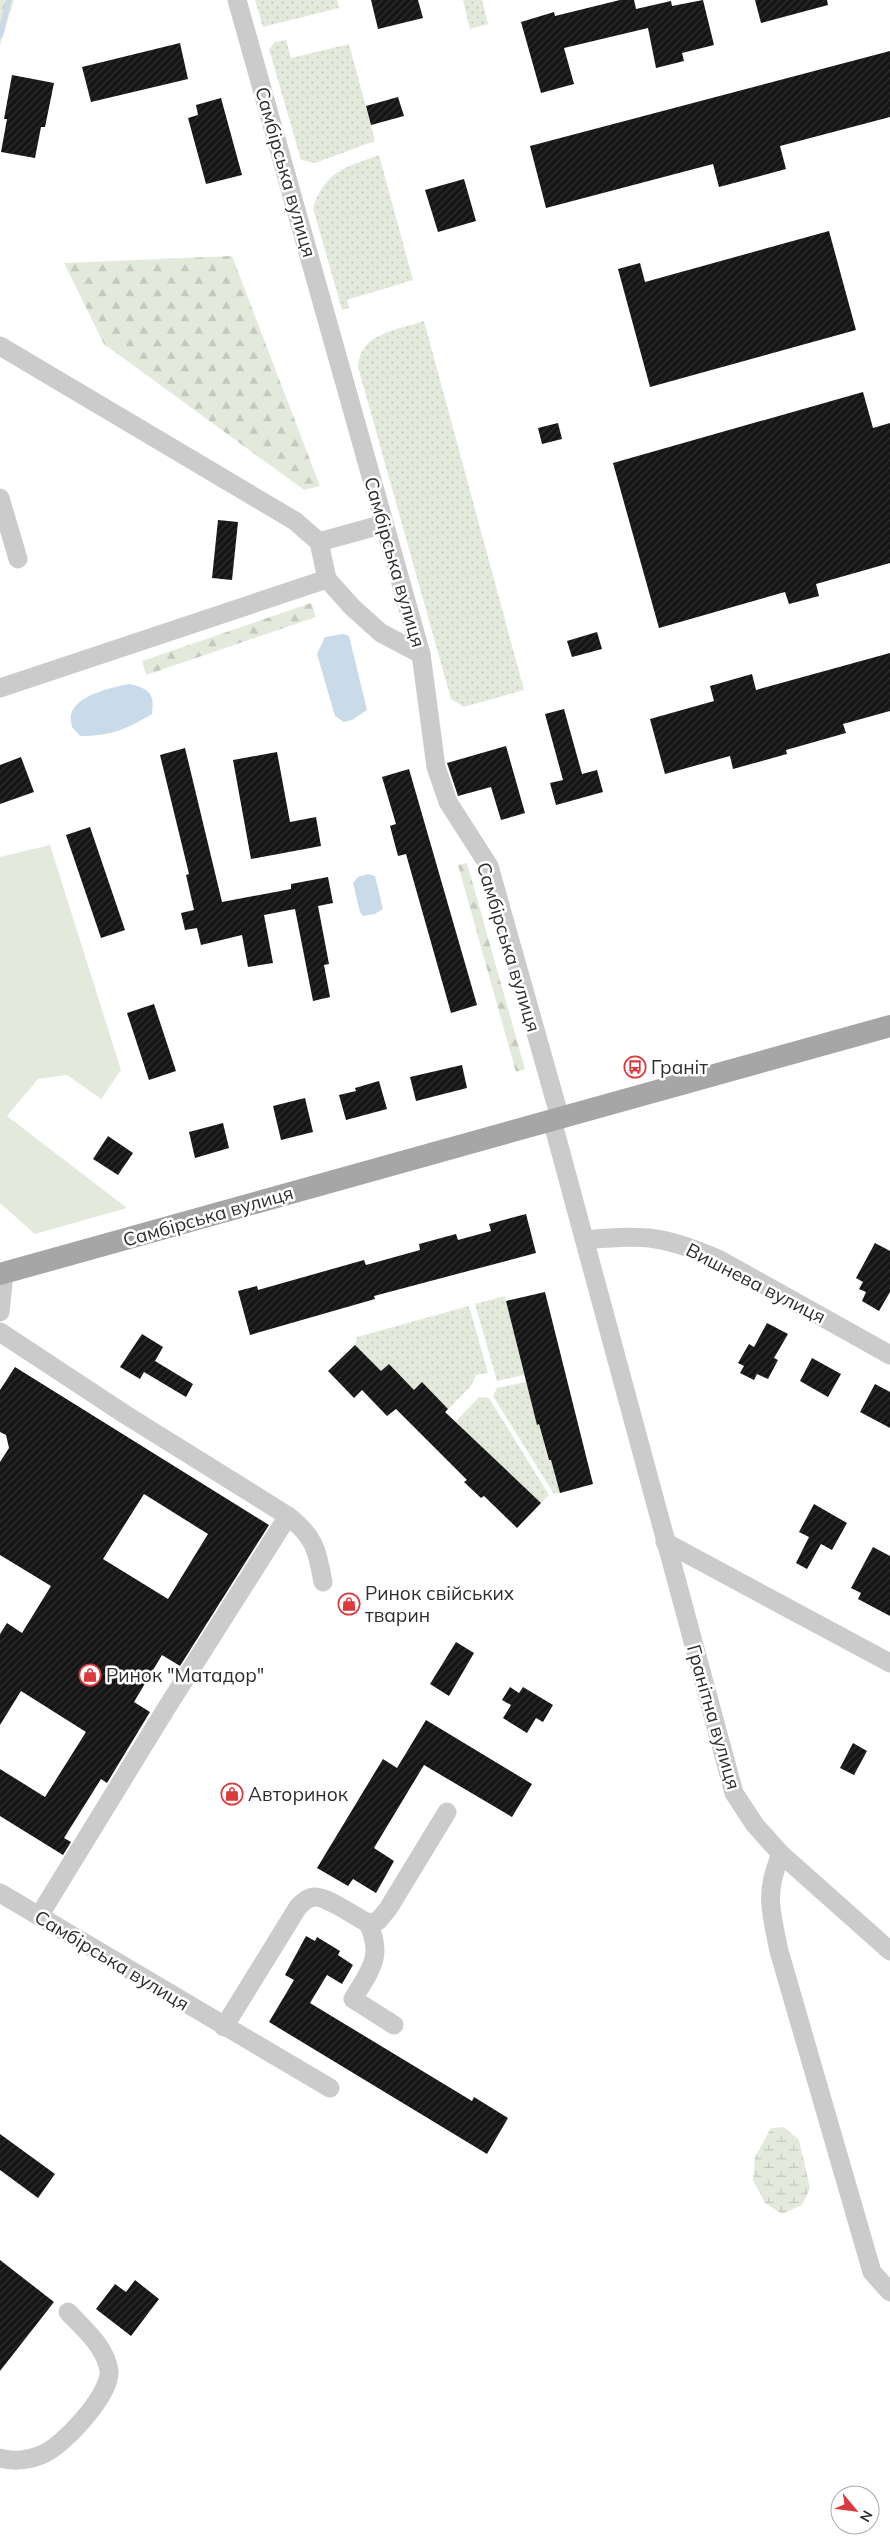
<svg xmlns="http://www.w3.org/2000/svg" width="890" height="2545" viewBox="0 0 890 2545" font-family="Mulish,sans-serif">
	<defs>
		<pattern id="grass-dots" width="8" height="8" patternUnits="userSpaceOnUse" patternTransform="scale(1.25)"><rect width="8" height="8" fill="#e3eadc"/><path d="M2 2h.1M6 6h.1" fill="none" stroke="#c3c9bd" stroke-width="1.8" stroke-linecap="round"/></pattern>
		<pattern id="forest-firs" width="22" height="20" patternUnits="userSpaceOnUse" patternTransform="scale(1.25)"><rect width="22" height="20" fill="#e3eadc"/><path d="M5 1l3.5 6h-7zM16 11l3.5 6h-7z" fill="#c3c9bd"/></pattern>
		<pattern id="wetland-marsh" width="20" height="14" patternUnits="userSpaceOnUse" patternTransform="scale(1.25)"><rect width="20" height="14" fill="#e3eadc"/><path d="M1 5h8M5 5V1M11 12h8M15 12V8" fill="none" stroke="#c3c9bd"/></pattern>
		<pattern id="building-hatch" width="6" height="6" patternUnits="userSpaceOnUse" patternTransform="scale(1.25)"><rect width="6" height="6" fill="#151515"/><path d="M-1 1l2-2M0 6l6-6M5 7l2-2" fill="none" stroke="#2f2f2f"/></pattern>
	</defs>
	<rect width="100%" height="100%" fill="#fff"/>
	<g fill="url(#grass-dots)">
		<path d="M255 0H337L339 8 263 27Z"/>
		<path d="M463 0H482L488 24 470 29Z"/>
		<path d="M286 40 291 58 349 44 375 141 315 163 301 160 269 49 275 42Z"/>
		<path d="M379 155 413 280 347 300 349 308 342 310 313 208C326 170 344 168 379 155Z"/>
		<path d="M424 321 524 690 464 707 451 699 358 367C359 333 398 330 424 321Z"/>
		<path d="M505 1296 524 1375 497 1381 475 1304Z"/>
		<path d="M469 1306 488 1373 476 1375 471 1386 448 1409 422 1382 414 1390 389 1364 381 1371 355 1345 357 1337Z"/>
		<path d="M526 1382 537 1424H539L548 1460H551L560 1493 554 1494 493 1396 497 1388Z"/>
		<path d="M479 1397 489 1398 549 1495 541 1503 455 1422Z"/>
	</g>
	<g fill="url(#forest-firs)">
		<path d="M0 0H14L0 45Z"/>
		<path d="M232 256 320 486 304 490 104 344 64 263Z"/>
		<path d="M311 603 316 617 146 675 142 661Z"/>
		<path d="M467 863 525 1069 516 1072 458 865Z"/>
	</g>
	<path fill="url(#wetland-marsh)" d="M784 2127 799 2140 810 2188 802 2205 782 2214 765 2203 753 2180 755 2157 771 2128Z"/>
	<path fill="#e3eadc" d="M50 845 121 1070 101 1099 67 1075 38 1079 7 1116 127 1208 35 1234 0 1203V857Z"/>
	<g fill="#c9dbe9">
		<path d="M343 634 349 636 367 710 352 720 344 722 335 716 317 654 325 637Z"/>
		<path d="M130 684C149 689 155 693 152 714 125 730 111 736 80 736L72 727C72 724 70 718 71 715 75 695 113 687 130 684Z"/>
		<path d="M368 874 375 876 383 909 375 914 363 916 360 912 353 883 358 877Z"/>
	</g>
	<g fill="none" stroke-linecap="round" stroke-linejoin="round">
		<path stroke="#c9dbe9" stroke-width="5.5" d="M0 36 9 0"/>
	</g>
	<g fill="url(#building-hatch)" fill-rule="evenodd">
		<path d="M371 0H418L423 18 378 29Z"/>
		<path d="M620 0H634L636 9 671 1 672 6 703 0 714 45 682 53 684 61 656 68 648 28 564 48 574 84 541 93 521 22 554 12 555 16Z"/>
		<path d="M755 0H827L828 5 761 23Z"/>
		<path d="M180 43 188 79 91 102 82 67Z"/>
		<path d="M890 51V117L780 146 786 169 719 187 713 164 546 208 530 146Z"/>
		<path d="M12 75 54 83 45 127H41L35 158 1 152 7 119H4Z"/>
		<path d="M398 97 404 116 371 125 366 106Z"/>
		<path d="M221 98 242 175 206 184 188 118 198 115 196 105Z"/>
		<path d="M464 179 476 221 438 232 425 190Z"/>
		<path d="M829 231 856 330 650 387 618 269 640 263 645 282Z"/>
		<path d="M863 392 873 428 890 423V563L816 584 819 596 789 604 785 592 659 628 613 463Z"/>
		<path d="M558 423 562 439 542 444 538 428Z"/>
		<path d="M218 520 238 522 232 580 212 578Z"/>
		<path d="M597 632 602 649 572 657 567 641Z"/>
		<path d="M890 653V711L843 724 846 733 786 750 787 754 733 769 730 756 665 774 650 719 714 701 710 686 752 674 756 690Z"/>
		<path d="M564 709 582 774 597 770 603 792 556 805 550 783 563 780 545 714Z"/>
		<path d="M506 746 525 813 501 820 491 787 458 796 447 763Z"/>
		<path d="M185 748 222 902 291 889V884L328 877 333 903 318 906 329 964 324 965 330 997 313 1001 295 909 264 915 273 963 248 967 242 935 201 945 197 928 185 930 181 913 194 910 186 875 189 874 160 755Z"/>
		<path d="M277 752 290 822 316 817 321 846 251 859 233 760Z"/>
		<path d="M21 757 34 792 0 804V765Z"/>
		<path d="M409 769 477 1005 451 1013 406 854 398 856 390 826 396 824 382 777Z"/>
		<path d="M90 827 125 930 101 938 66 835Z"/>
		<path d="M154 1004 176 1071 149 1080 127 1013Z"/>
		<path d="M462 1065 467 1088 416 1101 410 1077Z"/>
		<path d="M379 1081 387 1109 346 1120 339 1095 356 1091 355 1088Z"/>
		<path d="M305 1098 313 1132 281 1140 273 1106Z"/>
		<path d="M223 1123 229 1148 195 1158 189 1132Z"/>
		<path d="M108 1136 133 1153 118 1175 93 1159Z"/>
		<path d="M526 1214 536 1253 374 1296 375 1299 250 1335 238 1291 257 1286 258 1290 364 1260 366 1265 420 1250 419 1244 456 1234 458 1240 491 1231 489 1224Z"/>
		<path d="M875 1243 890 1251V1292L879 1311 862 1301 866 1292 859 1289 863 1282 856 1278Z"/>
		<path d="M545 1292 593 1484 560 1493 551 1460H549L539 1424 537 1425 506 1301Z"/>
		<path d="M767 1323 788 1334 774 1358 778 1360 768 1379 757 1374 754 1380 740 1373 744 1366 738 1363 749 1344 754 1347Z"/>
		<path d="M142 1334 163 1347 155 1361 193 1384 186 1397 144 1372 140 1379 120 1367Z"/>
		<path d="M355 1345 381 1371 389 1364 414 1390 422 1382 448 1409 445 1412 541 1503 517 1528 484 1496 481 1498 464 1482 467 1480 396 1409 387 1416 362 1390 354 1398 328 1371Z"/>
		<path d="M812 1358 841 1374 828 1397 800 1381Z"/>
		<path d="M15 1367 269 1525 180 1666 162 1655 134 1702 150 1712 107 1783 101 1779 64 1838 71 1842 63 1855 0 1816V1769L45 1797 86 1732 21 1691 0 1725V1634L7 1623 22 1633 51 1586 0 1555V1462L9 1448 6 1435 0 1432V1390ZM144 1494 208 1534 168 1599 103 1559Z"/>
		<path d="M875 1384 890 1392V1428L860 1412Z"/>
		<path d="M814 1504 847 1523 832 1550 821 1544 807 1569 796 1563 809 1537 799 1532Z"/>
		<path d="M873 1547 890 1556V1616L858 1599 861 1593 851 1588Z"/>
		<path d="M456 1642 474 1653 449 1696 430 1684Z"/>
		<path d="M510 1687 519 1693 523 1687 553 1705 543 1722 536 1718 527 1733 503 1718 511 1705 502 1700Z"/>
		<path d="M426 1720 532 1784 512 1817 424 1765 374 1848 394 1861 376 1893 353 1879 348 1886 317 1868 383 1759 397 1768Z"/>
		<path d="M853 1743 867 1751 854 1775 840 1768Z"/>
		<path d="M306 1936 315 1941 317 1937 340 1951 338 1955 353 1965 342 1984 327 1975 310 2003 472 2101 474 2097 508 2118 487 2154 269 2022 294 1980 285 1975Z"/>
		<path d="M0 2134 55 2174 38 2198 0 2170Z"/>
		<path d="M0 2260 54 2302 0 2371Z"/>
		<path d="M135 2280 159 2299 131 2336 96 2309 115 2284 126 2292Z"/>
	</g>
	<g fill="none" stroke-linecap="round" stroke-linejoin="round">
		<g stroke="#cbcbcb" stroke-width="19">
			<path d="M237 0 421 654 436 767 448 802 489 866 560 1118"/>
			<path d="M0 346 295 521 319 542 327 579"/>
			<path d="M0 498 18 559"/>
			<path d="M319 542 384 524"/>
			<path d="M0 688 327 579 352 607 381 633 421 654"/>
			<path d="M552 1120 734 1793 755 1825 781 1854 890 1951"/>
			<path d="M586 1240C644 1234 665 1236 720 1260L890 1355"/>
			<path d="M0 1312 4 1273"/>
			<path d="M0 1332 126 1415 288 1516 164 1712 39 1916"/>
			<path d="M288 1516C315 1537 317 1550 323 1582"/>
			<path d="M665 1542 890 1663"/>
			<path d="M781 1854C764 1894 771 1911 779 1951L872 2272 890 2292"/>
			<path d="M0 1893 330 2088"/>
			<path d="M368 1923C384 1957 370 1970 353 1999L394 2025"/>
			<path d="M224 2027 298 1907C303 1902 308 1897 315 1897 328 1897 356 1917 368 1923L378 1921 388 1909 447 1812"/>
			<path d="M0 2458C13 2462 29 2460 41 2455 63 2447 111 2394 109 2371 106 2347 84 2329 68 2312"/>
		</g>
		<path stroke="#a6a6a6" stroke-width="22" d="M0 1274 890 1026"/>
	</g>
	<defs>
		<g id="bus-ring" transform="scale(1.125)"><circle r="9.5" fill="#fff" stroke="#db393c" stroke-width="1.5"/><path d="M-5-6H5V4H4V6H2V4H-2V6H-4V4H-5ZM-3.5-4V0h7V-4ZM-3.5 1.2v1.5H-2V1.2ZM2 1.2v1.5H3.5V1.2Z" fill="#db393c"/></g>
		<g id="shop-ring" transform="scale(1.125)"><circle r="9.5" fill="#fff" stroke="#db393c" stroke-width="1.5"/><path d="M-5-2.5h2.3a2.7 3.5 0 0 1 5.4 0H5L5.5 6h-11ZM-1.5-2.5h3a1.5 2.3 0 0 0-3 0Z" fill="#db393c"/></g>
	</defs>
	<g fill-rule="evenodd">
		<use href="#bus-ring" x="635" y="1067"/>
		<use href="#shop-ring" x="349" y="1604"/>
		<use href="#shop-ring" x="90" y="1675"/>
		<use href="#shop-ring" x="232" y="1794"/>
	</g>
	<g text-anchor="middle" stroke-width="5" stroke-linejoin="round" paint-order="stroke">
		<g font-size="19" fill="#2e2e2e" stroke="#fff">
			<text transform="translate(286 172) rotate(74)" y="7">Самбірська вулиця</text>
			<text transform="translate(395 562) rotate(74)" y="7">Самбірська вулиця</text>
			<text transform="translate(509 947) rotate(73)" y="7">Самбірська вулиця</text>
			<text transform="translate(208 1216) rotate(-16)" y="7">Самбірська вулиця</text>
			<text transform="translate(756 1283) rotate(27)" y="7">Вишнева вулиця</text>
			<text transform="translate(714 1717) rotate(74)" y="7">Гранітна вулиця</text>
			<text transform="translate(112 1960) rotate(31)" y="7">Самбірська вулиця</text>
		</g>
		<g font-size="19" fill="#2e2e2e" stroke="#fff" text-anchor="start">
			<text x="651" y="1074">Граніт</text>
			<text x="365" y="1600">Ринок свійських<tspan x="365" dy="22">тварин</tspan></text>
			<text x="106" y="1682">Ринок "Матадор"</text>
			<text x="248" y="1801">Авторинок</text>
		</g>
	</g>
	<g transform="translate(855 2510) rotate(119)"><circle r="24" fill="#ffffff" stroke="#ababab"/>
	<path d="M0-4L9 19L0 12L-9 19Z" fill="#db393c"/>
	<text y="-8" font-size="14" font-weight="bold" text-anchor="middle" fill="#2e2e2e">N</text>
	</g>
</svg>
